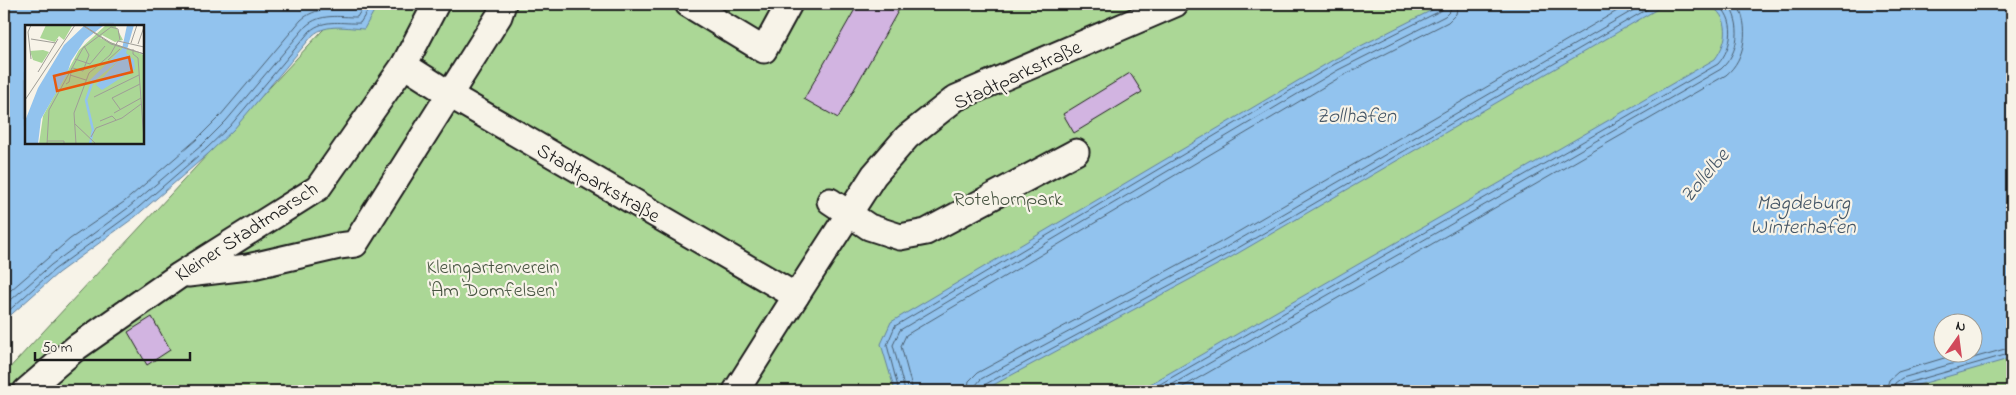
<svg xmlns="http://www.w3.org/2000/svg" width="2016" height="395" viewBox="0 0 2016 395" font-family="'Indie Flower',sans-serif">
	<rect width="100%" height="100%" fill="#f7f3e8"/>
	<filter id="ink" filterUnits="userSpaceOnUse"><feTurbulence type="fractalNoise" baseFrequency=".02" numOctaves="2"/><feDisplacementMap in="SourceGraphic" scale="10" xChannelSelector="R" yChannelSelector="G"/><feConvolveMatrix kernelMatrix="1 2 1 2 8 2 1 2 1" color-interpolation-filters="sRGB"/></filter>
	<g filter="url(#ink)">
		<path fill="#abd796" stroke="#647a59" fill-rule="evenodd" d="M347 4H2012V391H4V374ZM1944 322H1974V352H1944Z"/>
		<g fill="#92c3ee" stroke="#63809a" fill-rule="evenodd">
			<path d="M4 4H378L364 29C347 28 327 23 313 35L234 129 209 153 135 217 58 273 4 321ZM26 26H142V142H26Z"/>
			<path d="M1444 4H1666L1228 259 982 391H895L881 344 891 322 1333 60Z"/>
			<path d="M1708 4H2012V358L1897 391H1138L1715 59C1729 40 1731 17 1708 4ZM1944 322H1974V352H1944Z"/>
		</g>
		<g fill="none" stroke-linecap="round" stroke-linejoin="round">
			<g stroke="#4b5f70" stroke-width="1">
				<path d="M4 296 70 239 124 202 197 139 220 116 301 20C316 7 333 8 352 9L356 4"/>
				<path d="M4 306 51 265 128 208 202 145 226 121 306 26C321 13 338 17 357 17L365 4"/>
				<path d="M4 315 54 270 132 213 206 149 230 126 310 31C325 18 343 24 360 23L372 4"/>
				<path d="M899 391 887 345 895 326 1335 64 1442 10 1445 4"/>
				<path d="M905 391 893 345 900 330 1338 70 1445 16 1450 11 1451 4"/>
				<path d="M913 391 901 346 906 335 1342 76 1448 22 1456 14 1458 4"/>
				<path d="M967 391 969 381 977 373 1219 243 1629 4"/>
				<path d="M975 391 976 385 981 379 1223 249 1644 4"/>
				<path d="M981 391 984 385 1226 255 1656 4"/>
				<path d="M1148 391 1718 64C1733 47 1737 18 1717 4"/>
				<path d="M1161 391 1721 69C1740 52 1742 23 1728 4"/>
				<path d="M1176 391 1726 75C1746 59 1750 25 1737 4"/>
				<path d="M1886 391 1889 380 1898 372 1964 352"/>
				<path d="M1894 391 1895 383 1902 378 2012 347"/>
				<path d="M1900 391 1901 387 1904 384 2012 353"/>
			</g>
		</g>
		<g fill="#d2b4e1" stroke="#1c1c1c">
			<path d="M858 4H902L838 118 804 99Z"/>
			<path d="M1130 73 1142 92 1074 133 1063 114Z"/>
			<path d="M152 317 170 350 147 365 128 332Z"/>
		</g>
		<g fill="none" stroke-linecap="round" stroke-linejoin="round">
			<g stroke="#1c1c1c" stroke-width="29">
				<g id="minor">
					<path d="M688 4 764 50 789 4"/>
					<path d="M404 65 462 102 796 296"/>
					<path d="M830 201 869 227 900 237 926 232 1076 152"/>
					<path d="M188 274 248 267 339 246 355 244 499 16 503 4"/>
					<path d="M26 391 77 347 180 275 318 188 404 65 436 4"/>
					<path d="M736 391 796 296 874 175 907 137 956 98 1175 4"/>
				</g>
			</g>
			<use href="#minor" stroke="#f7f3e8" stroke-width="25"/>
		</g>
	</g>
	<g text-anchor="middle" stroke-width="4.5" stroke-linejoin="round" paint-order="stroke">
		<g font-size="20" fill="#1c1c1c" stroke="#f7f3e8">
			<text transform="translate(1017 74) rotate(-25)" y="7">Stadtparkstraße</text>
			<text transform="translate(599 182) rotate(30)" y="7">Stadtparkstraße</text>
			<text transform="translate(246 231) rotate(-33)" y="7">Kleiner Stadtmarsch</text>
		</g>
		<g font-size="20" fill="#475441" stroke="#f7f3e8">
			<text x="1008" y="205">Rotehornpark</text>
			<text x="493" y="273">Kleingartenverein<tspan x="493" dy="23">'Am Domfelsen'</tspan></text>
		</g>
		<g font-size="21" font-style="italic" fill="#455666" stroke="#f7f3e8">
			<text x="1356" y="122">Zollhafen</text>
			<text transform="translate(1704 175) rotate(-50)" y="7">Zollelbe</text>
			<text x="1803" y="209">Magdeburg<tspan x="1803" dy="24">Winterhafen</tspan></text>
		</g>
	</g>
	<g transform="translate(25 25)">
		<rect width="119" height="119" fill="#f7f3e8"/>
		<path d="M21 0H46L47 1 39 15 34 11 30 17 15 13ZM81 0H90L98 15 90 17 77 10 75 13 119 30V119H14L18 91 54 25ZM18 25 24 27 17 38 8 35 5 26Z" fill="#abd796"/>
		<path d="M60 0H79L60 15 46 36 42 49 16 94 13 119H0V96L13 63 39 20ZM102 0H109L101 28 109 35 110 44 77 65 71 60 93 36 67 58 65 55 97 24Z" fill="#92c3ee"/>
		<path fill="none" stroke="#92c3ee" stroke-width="2.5" d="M65 119 68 105 61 75 67 58"/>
		<path fill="none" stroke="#9f9d96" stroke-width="1" d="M57 0 86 19 119 29M58 0 86 18 119 29M6 14 31 18M106 18 112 0M113 19 119 2M108 24V29L113 33 119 115M6 34 3 7 6 0M50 34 65 39 80 21M83 35 95 24M48 43 58 46 64 30 59 21M13 47 33 14M45 50 61 55M41 59 44 57 47 43M69 72 114 50M0 75 50 0M95 84 87 73 115 59M89 88 116 73M75 96 87 91 91 95M50 99 71 119M66 112 71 103 97 93 116 79M22 116H39V119M22 119 24 85 58 23 86 2 93 4 95 15M51 119 49 88 64 48 85 30 93 16 119 22"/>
		<path fill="#e8590c" fill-opacity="0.15" stroke="#e8590c" stroke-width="2.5" d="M104 32 107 47 32 66 29 51Z"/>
		<rect width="119" height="119" fill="none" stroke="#1c1c1c" stroke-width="2.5"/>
	</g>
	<rect width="2016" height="395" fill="none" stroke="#f7f3e8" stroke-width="20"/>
	<rect x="10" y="10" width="1996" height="375" fill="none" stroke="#1c1c1c" stroke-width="2" filter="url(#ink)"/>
	<g transform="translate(1958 338) rotate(14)"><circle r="24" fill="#f7f3e8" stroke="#9f9d96"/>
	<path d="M0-4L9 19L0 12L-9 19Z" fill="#d1495b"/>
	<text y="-8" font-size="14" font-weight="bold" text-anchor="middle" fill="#1c1c1c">N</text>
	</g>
	<path d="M35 352v8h155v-8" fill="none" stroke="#1c1c1c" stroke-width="2.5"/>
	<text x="42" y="352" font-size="15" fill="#1c1c1c" stroke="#f7f3e8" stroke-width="4" paint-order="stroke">50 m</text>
</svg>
